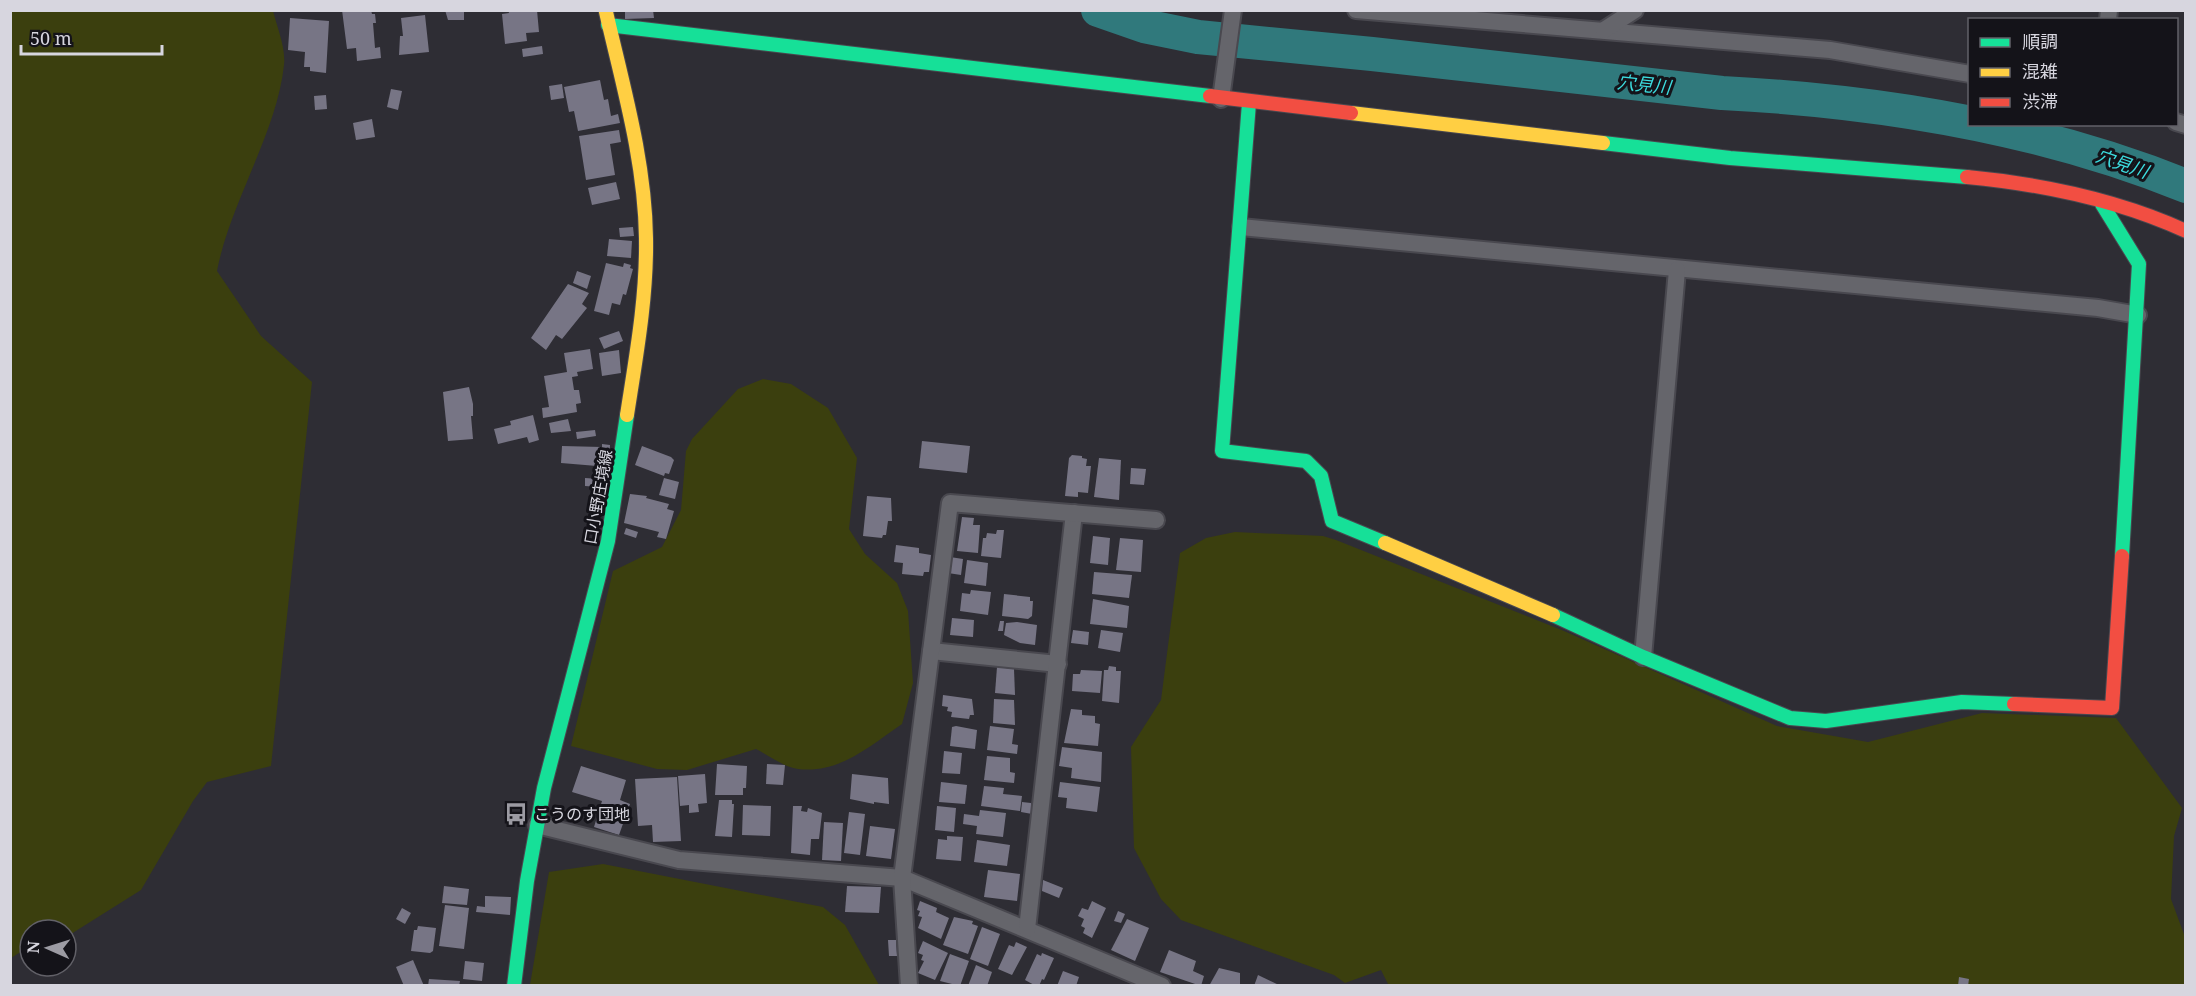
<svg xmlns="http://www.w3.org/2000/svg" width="2196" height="996" viewBox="0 0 2196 996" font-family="'Noto Serif','Noto Sans JP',serif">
	<rect width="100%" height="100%" fill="#2e2d34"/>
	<g fill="#3b3f0e">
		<path d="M10 11H273C277 27 286 48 284 65 277 132 230 203 217 271L261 336 312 382 271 766 207 782 193 801 141 890 71 934 66 935V930H30V946L11 958Z"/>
		<path d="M763 379 791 384 828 408 857 458 849 529 865 554 897 583 908 611 913 683 902 724C870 746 839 774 798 769 784 767 768 755 756 749L687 770 657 769 571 746 613 571 662 547 681 510 686 451 692 439 738 389Z"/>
		<path d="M1235 532 1323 536 1336 540 1564 631 1777 726 1868 742 1982 713 2116 718 2182 808 2174 836 2171 899 2185 937V985L1389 986 1381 970 1345 983 1334 975 1181 920 1161 899 1134 848 1131 747 1161 700 1180 553 1206 538Z"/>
		<path d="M603 864 823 907 845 925 879 985H530L549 872Z"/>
	</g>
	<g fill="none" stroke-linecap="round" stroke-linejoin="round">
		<path stroke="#30797c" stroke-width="34" d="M1098 10 1144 26 1198 37 1372 54 1722 93C1879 101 2040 127 2186 186"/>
	</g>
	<g fill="#777585">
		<path d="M342 10H371L372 14H375L376 23H373L375 48 380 47 381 58 357 61 356 48 347 49Z"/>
		<path d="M445 10H464V20H448Z"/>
		<path d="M508 10H537L539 32 526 33 527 41 505 44 502 14 509 13Z"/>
		<path d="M625 10H653L654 18 625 19Z"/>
		<path d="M425 15 429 52 399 55 400 36H403L401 18Z"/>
		<path d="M290 18 329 21 326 73 310 71V67H304L305 52 288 50Z"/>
		<path d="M542 46 543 54 523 57 522 49Z"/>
		<path d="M600 80 604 100 608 99 611 116 618 114 620 123 578 131 574 111 569 112 564 87Z"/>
		<path d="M562 84 564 98 551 100 549 86Z"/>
		<path d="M391 89 402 91 398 110 387 107Z"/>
		<path d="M326 95 327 109 315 110 314 96Z"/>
		<path d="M372 119 375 137 356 140 353 123Z"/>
		<path d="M619 130 621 142 610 144 615 175 586 180 579 136Z"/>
		<path d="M616 182 620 199 592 205 588 188Z"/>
		<path d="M633 227 634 236 620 237 619 228Z"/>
		<path d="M609 239 632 241 631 258 607 256Z"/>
		<path d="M606 263 623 267 624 263 631 265 630 268 633 269 626 295 623 294 620 305 612 303 609 315 594 311Z"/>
		<path d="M577 271 591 276 587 289 573 283Z"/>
		<path d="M568 284 589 293 582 304 587 308 562 339 556 335 546 350 531 338Z"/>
		<path d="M619 331 623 341 604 349 599 338Z"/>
		<path d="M590 349 593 369 577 372 578 376 572 377 574 390H579L581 403 576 404 577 412 543 418 542 408 549 407 544 376 567 372 564 353Z"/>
		<path d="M619 350 621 373 602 376 599 353Z"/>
		<path d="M469 387 473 404V416H471L473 439 448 441 443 392Z"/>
		<path d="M533 415 539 440 529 443 527 437 498 444 494 429 511 425 510 421Z"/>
		<path d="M568 419 571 431 551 433 549 423Z"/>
		<path d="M595 430 596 436 577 439 576 432Z"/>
		<path d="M922 441 970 446 967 473 919 468Z"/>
		<path d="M602 444 610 445 609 467 561 463 562 446 602 447Z"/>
		<path d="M642 446 671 457 674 460 669 474 665 473 664 476 635 465Z"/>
		<path d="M1072 455 1082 456V458L1087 459 1086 466H1091L1088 493 1078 492V497L1065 496 1069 458Z"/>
		<path d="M1099 458 1121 460 1119 500 1094 497Z"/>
		<path d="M1131 468 1146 469 1144 485 1130 484Z"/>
		<path d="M585 478 599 479 598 487 585 486Z"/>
		<path d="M664 478 679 482 675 499 659 495Z"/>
		<path d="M630 494 647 496 646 498 669 504 667 509 674 511 666 539 657 537 659 532 624 523Z"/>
		<path d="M867 496 891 498 892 521H888L886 535H883L882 538 863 536Z"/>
		<path d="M962 517 974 518 973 525H980L978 553 957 551Z"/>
		<path d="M626 528 638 532 636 538 624 534Z"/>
		<path d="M997 530H1004L1001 558 981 556 983 538H986L987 533 996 534Z"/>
		<path d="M1093 536 1110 538 1108 565 1090 563Z"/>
		<path d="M1120 538 1143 540 1141 572 1116 570Z"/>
		<path d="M896 545 919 548V553L931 555 929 572H924L923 576 902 574 903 563 894 562Z"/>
		<path d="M950 557 963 559 961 575 948 573Z"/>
		<path d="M967 560 988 563 986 586 964 583Z"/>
		<path d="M1094 572 1132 575 1129 598 1092 594Z"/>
		<path d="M971 590 991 592 988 615 960 611 962 593 970 594Z"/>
		<path d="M1004 594 1030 597V601H1033L1032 616 1028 619 1002 616Z"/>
		<path d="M1093 599 1129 606 1127 628 1090 624Z"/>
		<path d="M952 618 974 620 973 637 950 635Z"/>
		<path d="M1000 621H1004L1003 631H998Z"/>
		<path d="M1017 622 1037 625 1035 645 1020 643 1004 635 1006 623Z"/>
		<path d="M1073 630 1089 632 1088 645 1071 643Z"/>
		<path d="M1101 630 1123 633 1120 652 1098 648Z"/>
		<path d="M1109 666 1116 667V671H1121L1119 703 1102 701 1104 670H1108Z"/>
		<path d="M997 667 1014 669 1015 695 995 693Z"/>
		<path d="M1081 670 1102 671 1100 693 1072 691 1073 674H1080Z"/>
		<path d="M943 695 972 699 974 715H970L969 719 951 717 952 712 947 711 948 707 942 706Z"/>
		<path d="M994 699 1014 700 1015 725 993 723Z"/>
		<path d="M1071 709 1082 710V715L1095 716V723L1100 724 1098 746 1064 743Z"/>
		<path d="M956 726 977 730 975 749 950 746 952 727Z"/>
		<path d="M990 726 1014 729 1012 744 1018 745 1017 754 987 750Z"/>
		<path d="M1062 747 1102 752 1101 782 1071 778 1072 768 1059 766Z"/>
		<path d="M944 751 962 753 960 774 942 773Z"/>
		<path d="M987 756 1010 758V772L1015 773 1014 783 984 780Z"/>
		<path d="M717 764 747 766 746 788H743V795H715Z"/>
		<path d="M767 764 785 765 783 785 766 784Z"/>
		<path d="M581 766 626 780 620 800 630 804 619 835 594 827 602 801 572 792Z"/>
		<path d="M705 774 707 803 698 804 699 812 689 813V805L680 806 678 776Z"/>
		<path d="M852 774 888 778 889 804 874 802V804L850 799Z"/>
		<path d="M677 777 681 841 653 842 652 825 638 826 635 779Z"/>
		<path d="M941 782 967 785 965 804 939 802Z"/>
		<path d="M1060 782 1100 787 1097 812 1066 808 1067 798 1058 797Z"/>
		<path d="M984 786 1004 788 1003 794 1022 796 1020 811 981 806Z"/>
		<path d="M719 800H732V804H734L732 837 715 836Z"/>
		<path d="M1022 802 1031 803 1032 814 1021 812Z"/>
		<path d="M743 805 771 806 770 836 742 835Z"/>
		<path d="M793 806H802L801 811 807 812 808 808 822 813 819 839H811L810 855 791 853Z"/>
		<path d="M937 806 956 808 954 832 935 830Z"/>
		<path d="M980 810 1006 813 1003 837 976 834 977 826 963 824 964 814 979 816Z"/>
		<path d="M849 812 865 814 860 855 844 853Z"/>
		<path d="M824 822 843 823 841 861 822 860Z"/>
		<path d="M870 826 895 829 891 859 866 856Z"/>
		<path d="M947 836 963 837 961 861 936 859 938 839 947 840Z"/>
		<path d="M977 840 1010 845 1007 866 974 862Z"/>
		<path d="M988 870 1020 874 1017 901 984 897Z"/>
		<path d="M1043 880 1063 888 1059 898 1042 891Z"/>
		<path d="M444 886 469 889 467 905 442 903Z"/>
		<path d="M847 886 881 887 879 913 845 912Z"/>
		<path d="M485 896 511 897 510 915 476 912 477 906 485 907Z"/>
		<path d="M920 901 937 908 936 912 949 918 941 939 918 928 922 917 918 916 920 911 917 910Z"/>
		<path d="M1092 901 1106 908 1092 938 1083 933 1085 928 1081 926 1084 919 1078 916 1082 908 1088 910Z"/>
		<path d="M445 905 469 908 464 949 439 946Z"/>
		<path d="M402 908 411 913 405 924 396 919Z"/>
		<path d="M1118 911 1125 914 1121 923 1114 921Z"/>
		<path d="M954 917 973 921 972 924 978 926 968 954 943 945Z"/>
		<path d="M1127 919 1149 928 1135 961 1111 950Z"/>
		<path d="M418 926 436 928 433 951 430 953 411 951 414 930H417Z"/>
		<path d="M982 927 1000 934 988 966 970 959Z"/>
		<path d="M888 940H896L897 956H889Z"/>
		<path d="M923 941 948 953 935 980 918 973 924 961 921 960 923 955 918 953Z"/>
		<path d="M1016 942 1027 947 1012 975 998 969 1009 945 1014 947Z"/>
		<path d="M1169 950 1196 961 1193 971 1204 976 1201 986 1160 972Z"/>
		<path d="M1042 953 1054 958 1044 980 1042 979 1039 986H1036L1025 980 1037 954 1041 956Z"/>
		<path d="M950 954 969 961 960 986 940 981Z"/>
		<path d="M413 960 424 986H404L396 967Z"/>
		<path d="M465 961 484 963 482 981 463 979Z"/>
		<path d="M976 965 992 972 987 986H968Z"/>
		<path d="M1219 968 1240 973V986H1209Z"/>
		<path d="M1063 971 1079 977 1076 986H1057Z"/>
		<path d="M1258 975 1281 986H1254Z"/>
		<path d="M1959 977 1969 979 1968 986H1958Z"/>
		<path d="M429 979 460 981 459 986H428Z"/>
	</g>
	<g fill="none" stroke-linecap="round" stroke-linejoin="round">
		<g stroke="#49484f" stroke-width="20">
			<g id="street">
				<path d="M1356 10 1830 50 1970 74"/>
				<path d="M2108 20 2109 10"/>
				<path d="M1604 30 1635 10"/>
				<path d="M1221 99 1233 10"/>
				<path d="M2176 122 2186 125"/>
				<path d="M1241 227 2098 308 2138 315"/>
				<path d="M931 651 1058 664"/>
				<path d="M1643 657 1677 270"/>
				<path d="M537 825 679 860 902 878 1162 986"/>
				<path d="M1027 929 1074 513"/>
				<path d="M909 986 902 878 950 503 1156 520"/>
			</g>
		</g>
		<g stroke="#49484f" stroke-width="16">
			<g id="fast">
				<path d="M608 25 1210 96"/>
				<path d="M1249 103 1222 451 1306 461 1321 476 1332 521 1385 543"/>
				<path d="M1603 143 1730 158 1967 177"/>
				<path d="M2102 204 2139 264 2122 556"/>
				<path d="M1553 615 1643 657 1790 718 1826 721 1962 702 2014 704"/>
				<path d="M514 986 527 881 544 788 608 541 627 415"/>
			</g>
		</g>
		<g stroke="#49484f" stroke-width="16">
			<g id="slow">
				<path d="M606 12C623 86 645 161 646 238 647 297 636 357 627 415"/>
				<path d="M1351 113 1603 143"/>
				<path d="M1385 543 1553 615"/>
			</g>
		</g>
		<g stroke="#49484f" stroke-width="16">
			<g id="jam">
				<path d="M1210 96 1351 113"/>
				<path d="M1967 177C2041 184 2118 200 2186 231"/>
				<path d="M2014 704 2112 708 2122 556"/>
			</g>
		</g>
		<use href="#street" stroke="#65656b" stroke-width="16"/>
		<use href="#fast" stroke="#16e098" stroke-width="14"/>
		<use href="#slow" stroke="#ffcf43" stroke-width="14"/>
		<use href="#jam" stroke="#f24e42" stroke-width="14"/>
	</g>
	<defs>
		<g id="bus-bare" transform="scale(1.8)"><path d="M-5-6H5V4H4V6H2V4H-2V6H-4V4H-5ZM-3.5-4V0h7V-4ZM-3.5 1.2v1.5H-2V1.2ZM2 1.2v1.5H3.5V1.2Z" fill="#9c9ba3" stroke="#141319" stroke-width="2.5" paint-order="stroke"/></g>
	</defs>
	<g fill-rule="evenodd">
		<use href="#bus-bare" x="516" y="814"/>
	</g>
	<g text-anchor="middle" stroke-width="6" stroke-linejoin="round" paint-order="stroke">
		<g font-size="16" fill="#d7d6df" stroke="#141319">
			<text transform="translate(598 497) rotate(-80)" y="6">口小野庄境線</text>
		</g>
		<g font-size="16" fill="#d7d6df" stroke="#141319" text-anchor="start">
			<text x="534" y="820">こうのす団地</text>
		</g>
		<g font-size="18" font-style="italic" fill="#3cdcdf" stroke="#141319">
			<text transform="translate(1644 85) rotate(6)" y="6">穴見川</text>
			<text transform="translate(2122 164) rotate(19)" y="6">穴見川</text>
		</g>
	</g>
	<rect width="2196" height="996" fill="none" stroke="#d7d6df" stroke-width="24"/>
	<rect x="1968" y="18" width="210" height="108" fill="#141319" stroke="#626168" stroke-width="1.5"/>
	<rect x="1980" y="38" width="30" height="9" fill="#16e098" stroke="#626168" stroke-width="1.5"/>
	<text x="2022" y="48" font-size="18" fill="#d7d6df">順調</text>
	<rect x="1980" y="68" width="30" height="9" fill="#ffcf43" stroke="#626168" stroke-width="1.5"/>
	<text x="2022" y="78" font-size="18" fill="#d7d6df">混雑</text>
	<rect x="1980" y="98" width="30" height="9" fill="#f24e42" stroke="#626168" stroke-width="1.5"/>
	<text x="2022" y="108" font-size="18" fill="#d7d6df">渋滞</text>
	<g transform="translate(48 948) rotate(273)"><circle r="28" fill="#141319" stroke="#626168" stroke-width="1.5"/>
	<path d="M0-4.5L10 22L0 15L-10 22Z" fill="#9c9ba3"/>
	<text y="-9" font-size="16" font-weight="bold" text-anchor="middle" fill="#d7d6df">N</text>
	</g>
	<path d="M21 45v9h141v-9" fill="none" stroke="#d7d6df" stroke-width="3"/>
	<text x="30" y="45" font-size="18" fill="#d7d6df" stroke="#141319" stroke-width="4.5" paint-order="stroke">50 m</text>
</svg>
